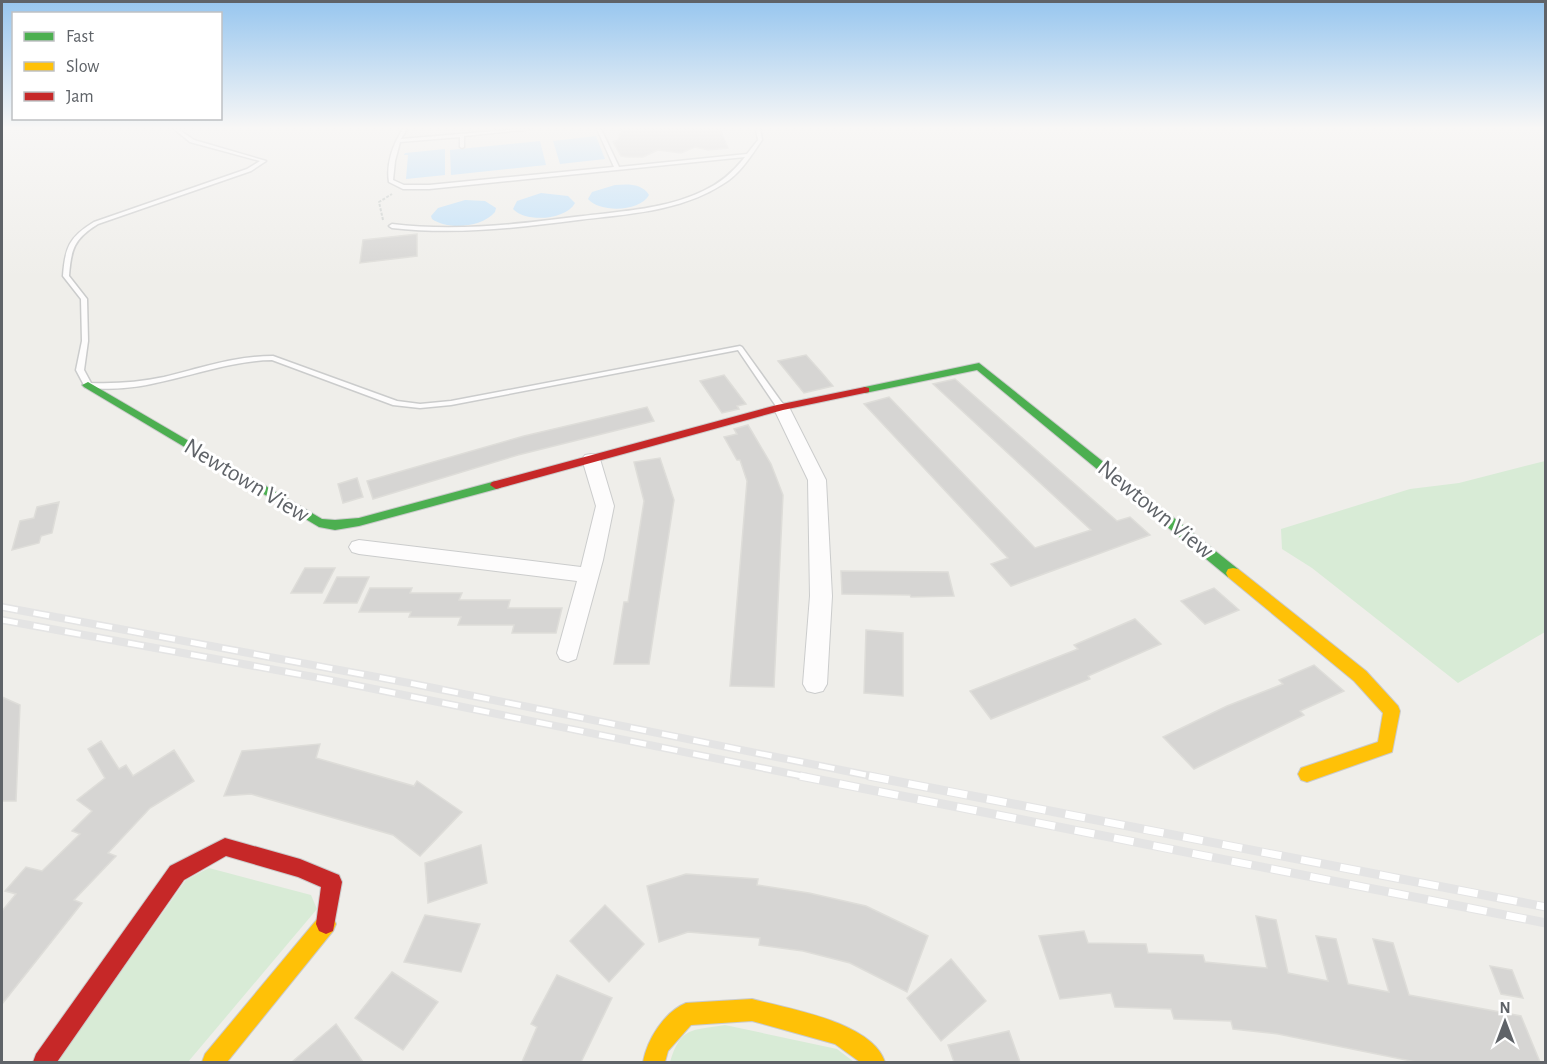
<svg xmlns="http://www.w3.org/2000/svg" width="1547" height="1064" viewBox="0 0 1547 1064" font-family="'Alegreya Sans',sans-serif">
	<rect width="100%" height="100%" fill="#efeeea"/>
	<g fill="#d8ebd6">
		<path d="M1545 461V632L1458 683 1312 568 1282 549 1281 529 1410 489 1459 483Z"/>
		<path d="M209 868 311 895 317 909 188 1062H57L186 880Z"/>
		<path d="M725 1025 837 1049 854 1062H670C681 1026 691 1031 725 1025Z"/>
	</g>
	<g fill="#bfe0f9">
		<path d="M596 136 605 159 560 164 553 141Z"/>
		<path d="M540 141 546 165 451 175 450 150Z"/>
		<path d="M445 149V175L406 179 408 155H404L405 153Z"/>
		<path d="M615 185C627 184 642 183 649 195 640 212 600 213 588 199L592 192Z"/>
		<path d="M541 193 568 196 575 203C566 220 526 223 513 209L517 201Z"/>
		<path d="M465 200 485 201 496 208 495 212C482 227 449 231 432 219L431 216 438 208Z"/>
	</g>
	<g fill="#d6d5d3" stroke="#deddd9" stroke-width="1.5">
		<path d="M622 129H720L728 148 708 150 695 147 681 153 658 150 643 157H627L621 156 613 142 618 140Z"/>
		<path d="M417 234V256L360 263 363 240Z"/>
		<path d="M806 355 822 373 833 386 804 393 778 361Z"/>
		<path d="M724 375 746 404 737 406 739 409 722 413 700 381Z"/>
		<path d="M955 379 1117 521 1130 517 1150 535 1011 586 991 564 1008 558 864 404 889 397 1035 548 1091 530 933 384Z"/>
		<path d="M647 407 654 421 518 455 373 499 367 481 524 436Z"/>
		<path d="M748 425 771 464 783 495 774 687 730 686 747 481 740 460H737L724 437 737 434 734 429Z"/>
		<path d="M660 458 674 500 649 664H614L624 602H628L644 501 634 462Z"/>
		<path d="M357 478 363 497 343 503 338 484Z"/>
		<path d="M59 502 52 533 41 536 39 543 12 550 20 521 34 518 37 507Z"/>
		<path d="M305 568H335L322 593H291Z"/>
		<path d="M841 571 948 572 954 596 911 597 910 595 842 594Z"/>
		<path d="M337 577H369L357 603H324Z"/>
		<path d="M370 588H412L410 593H462L459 600H510L508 608H562L556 633H512L514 625H458L461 617H409L411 612H359Z"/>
		<path d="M1214 588 1239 610 1205 624 1181 601Z"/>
		<path d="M1135 619 1161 644 1088 676 1090 679 991 719 970 691 1078 649 1074 645Z"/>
		<path d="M866 630 903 633V696L864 693Z"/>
		<path d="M1314 665 1344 691 1300 711 1304 715 1194 769 1163 737 1227 706 1283 684 1279 680Z"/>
		<path d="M2 697 20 705 16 801H2Z"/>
		<path d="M101 741 119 769 126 765 133 776 174 750 194 781 150 808 108 853 116 856 74 900 82 903 2 1004V911L16 894 5 891 26 867 42 871 80 834 72 831 92 811 77 800 105 778 88 749Z"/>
		<path d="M320 744 316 758 414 786 417 781 462 812 420 856 393 835 251 794 224 796 242 751Z"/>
		<path d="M481 845 487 883 428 903 425 863Z"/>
		<path d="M686 874 758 879 757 885 809 893 866 906 928 936 907 992 850 963 803 951 759 945 760 938 688 932 659 942 647 886Z"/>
		<path d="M605 905 644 944 609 982 570 941Z"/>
		<path d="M425 915 480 924 461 972 404 962Z"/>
		<path d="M1256 916 1276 920 1288 973 1328 981 1316 936 1336 939 1348 984 1389 992 1373 939 1393 943 1409 995 1521 1016 1540 1062H1416L1278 1034 1233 1029 1231 1021 1174 1019 1171 1009 1115 1007 1111 993 1060 999 1039 936 1084 931 1088 943 1146 944 1148 953 1203 955 1205 962 1267 968Z"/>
		<path d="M951 959 986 1001 941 1041 907 998Z"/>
		<path d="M1490 966 1512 970 1523 998 1501 994Z"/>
		<path d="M392 972 438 1002 403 1050 355 1018Z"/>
		<path d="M557 975 612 998 581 1062H522L537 1027 531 1024Z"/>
		<path d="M336 1024 363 1062H292Z"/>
		<path d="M1009 1031 1020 1062H954L948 1045Z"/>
	</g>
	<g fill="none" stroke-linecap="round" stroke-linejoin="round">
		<g stroke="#cbcccc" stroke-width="3">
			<g id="lane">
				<path d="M174 129H178L194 140 266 161 251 171 98 224C74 239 71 249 69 276L87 299 88 341 84 370 91 383C116 384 140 382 164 377 201 368 235 356 273 356L397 401 420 404 451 401 740 346 742 347 785 407 781 409H778L738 350 451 405 420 408 393 405 272 360C209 361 149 397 85 387L76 370 82 341 81 299 63 276C65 248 69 237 94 222L247 169 260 161 190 142Z"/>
				<path d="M403 129H407L401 139 518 129H532L464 136V147L462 148 460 147V137L400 142 395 161 393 180 404 185H429L614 167 597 129H601L619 167 747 154 758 140 756 129H760L762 140C751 156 740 174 723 184 680 212 627 214 578 220 516 228 455 235 392 228L389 226 392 224C457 232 519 224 583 216 623 211 666 209 703 191 721 183 733 172 745 157L429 189H403L389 182C386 164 393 144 403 129Z"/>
			</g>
		</g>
		<g stroke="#cbcccc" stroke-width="2">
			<g id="street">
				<path d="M781 402 789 407 826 480 832 596 827 684 823 691 815 693 807 691 803 684 810 596 808 480 773 407Z"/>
				<path d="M591 454 597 455 600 459 614 506 603 560 576 659 568 662 560 659 557 653 577 581 359 554 352 552 349 547 352 542 359 540 581 567 596 506 582 459 585 455Z"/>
			</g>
		</g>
		<g stroke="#cacacb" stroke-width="2">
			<g id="fast">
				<path d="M979 363 1238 569 1240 573 1238 577H1228L977 370 865 393 859 390 865 387Z"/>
				<path d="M88 382 322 519 335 520 359 518 496 481 502 485 500 488 359 526 335 530 319 527 84 387 82 385Z"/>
			</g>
		</g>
		<g stroke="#cacacb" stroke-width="2">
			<g id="slow">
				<path d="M1233 568 1238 569 1366 671 1398 706 1400 711 1392 752 1307 782 1301 780 1298 774 1301 768 1378 742 1383 713 1354 681 1228 577 1226 573 1228 569Z"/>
				<path d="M326 914 333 917 336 924 333 931 227 1062H202L205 1054 319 917Z"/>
				<path d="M752 999C789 1009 872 1022 885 1062H860L835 1044 752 1021 691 1025 668 1051 665 1062H643C647 1040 664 1012 686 1003Z"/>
			</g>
		</g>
		<g stroke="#cacacb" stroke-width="2">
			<g id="jam">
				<path d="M865 387 869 388V392L783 410 496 489 490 485 492 482 777 405Z"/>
				<path d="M225 838 300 859 339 875 342 882 333 931 326 934 319 931 316 924 321 887 298 877 226 856 184 880 57 1062H33L36 1054 170 866Z"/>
			</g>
		</g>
		<path stroke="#cacfcc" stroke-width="2" stroke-dasharray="3 1.5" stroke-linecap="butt" d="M383 220 379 202 392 194"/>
		<use href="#lane" fill="#fdfcfc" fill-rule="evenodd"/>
		<use href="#street" fill="#fdfcfc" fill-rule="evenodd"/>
		<use href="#fast" fill="#4caf50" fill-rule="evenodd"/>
		<use href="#slow" fill="#ffc107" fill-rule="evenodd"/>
		<use href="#jam" fill="#c62828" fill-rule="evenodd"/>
		<g stroke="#e4e4e4" stroke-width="8">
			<g id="rail-far1">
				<path d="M2 607 409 683 876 777"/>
				<path d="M2 620 325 679 807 777"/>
			</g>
		</g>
		<g stroke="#e4e4e4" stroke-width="9">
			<g id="rail">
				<path d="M800 776 1546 923"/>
				<path d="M869 776 1546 907"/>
			</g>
		</g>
		<use href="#rail-far1" stroke="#fff" stroke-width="5" stroke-dasharray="16" stroke-linecap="butt"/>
		<use href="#rail" stroke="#fff" stroke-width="7" stroke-dasharray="20" stroke-linecap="butt"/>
	</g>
	<linearGradient id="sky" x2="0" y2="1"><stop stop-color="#97c6ef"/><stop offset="0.46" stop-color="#f8f7f6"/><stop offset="1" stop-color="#f8f7f6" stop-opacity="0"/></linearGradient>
	<rect width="1547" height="278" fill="url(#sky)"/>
	<g text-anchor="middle" stroke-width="6" stroke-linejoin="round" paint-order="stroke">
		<g font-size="24" fill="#5f6368" stroke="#fff">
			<text transform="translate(247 480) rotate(31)" y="8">Newtown View</text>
			<text transform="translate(1156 509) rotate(39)" y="8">Newtown View</text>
		</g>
	</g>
	<rect width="1547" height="1064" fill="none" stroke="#5f6368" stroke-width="6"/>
	<rect x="12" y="12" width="210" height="108" fill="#ffffff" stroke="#bfc1c3" stroke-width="1.5"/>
	<rect x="24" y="32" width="30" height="9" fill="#4caf50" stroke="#bfc1c3" stroke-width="1.5"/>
	<text x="66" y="42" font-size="18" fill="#5f6368">Fast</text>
	<rect x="24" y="62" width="30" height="9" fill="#ffc107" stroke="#bfc1c3" stroke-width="1.5"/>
	<text x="66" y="72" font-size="18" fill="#5f6368">Slow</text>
	<rect x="24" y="92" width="30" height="9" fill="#c62828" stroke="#bfc1c3" stroke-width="1.5"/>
	<text x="66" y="102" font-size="18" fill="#5f6368">Jam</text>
	<g transform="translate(1505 1022)" stroke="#ffffff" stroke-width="4.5" paint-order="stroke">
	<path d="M0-4.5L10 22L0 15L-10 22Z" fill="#5f6368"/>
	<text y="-9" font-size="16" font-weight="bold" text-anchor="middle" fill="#5f6368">N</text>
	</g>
</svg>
